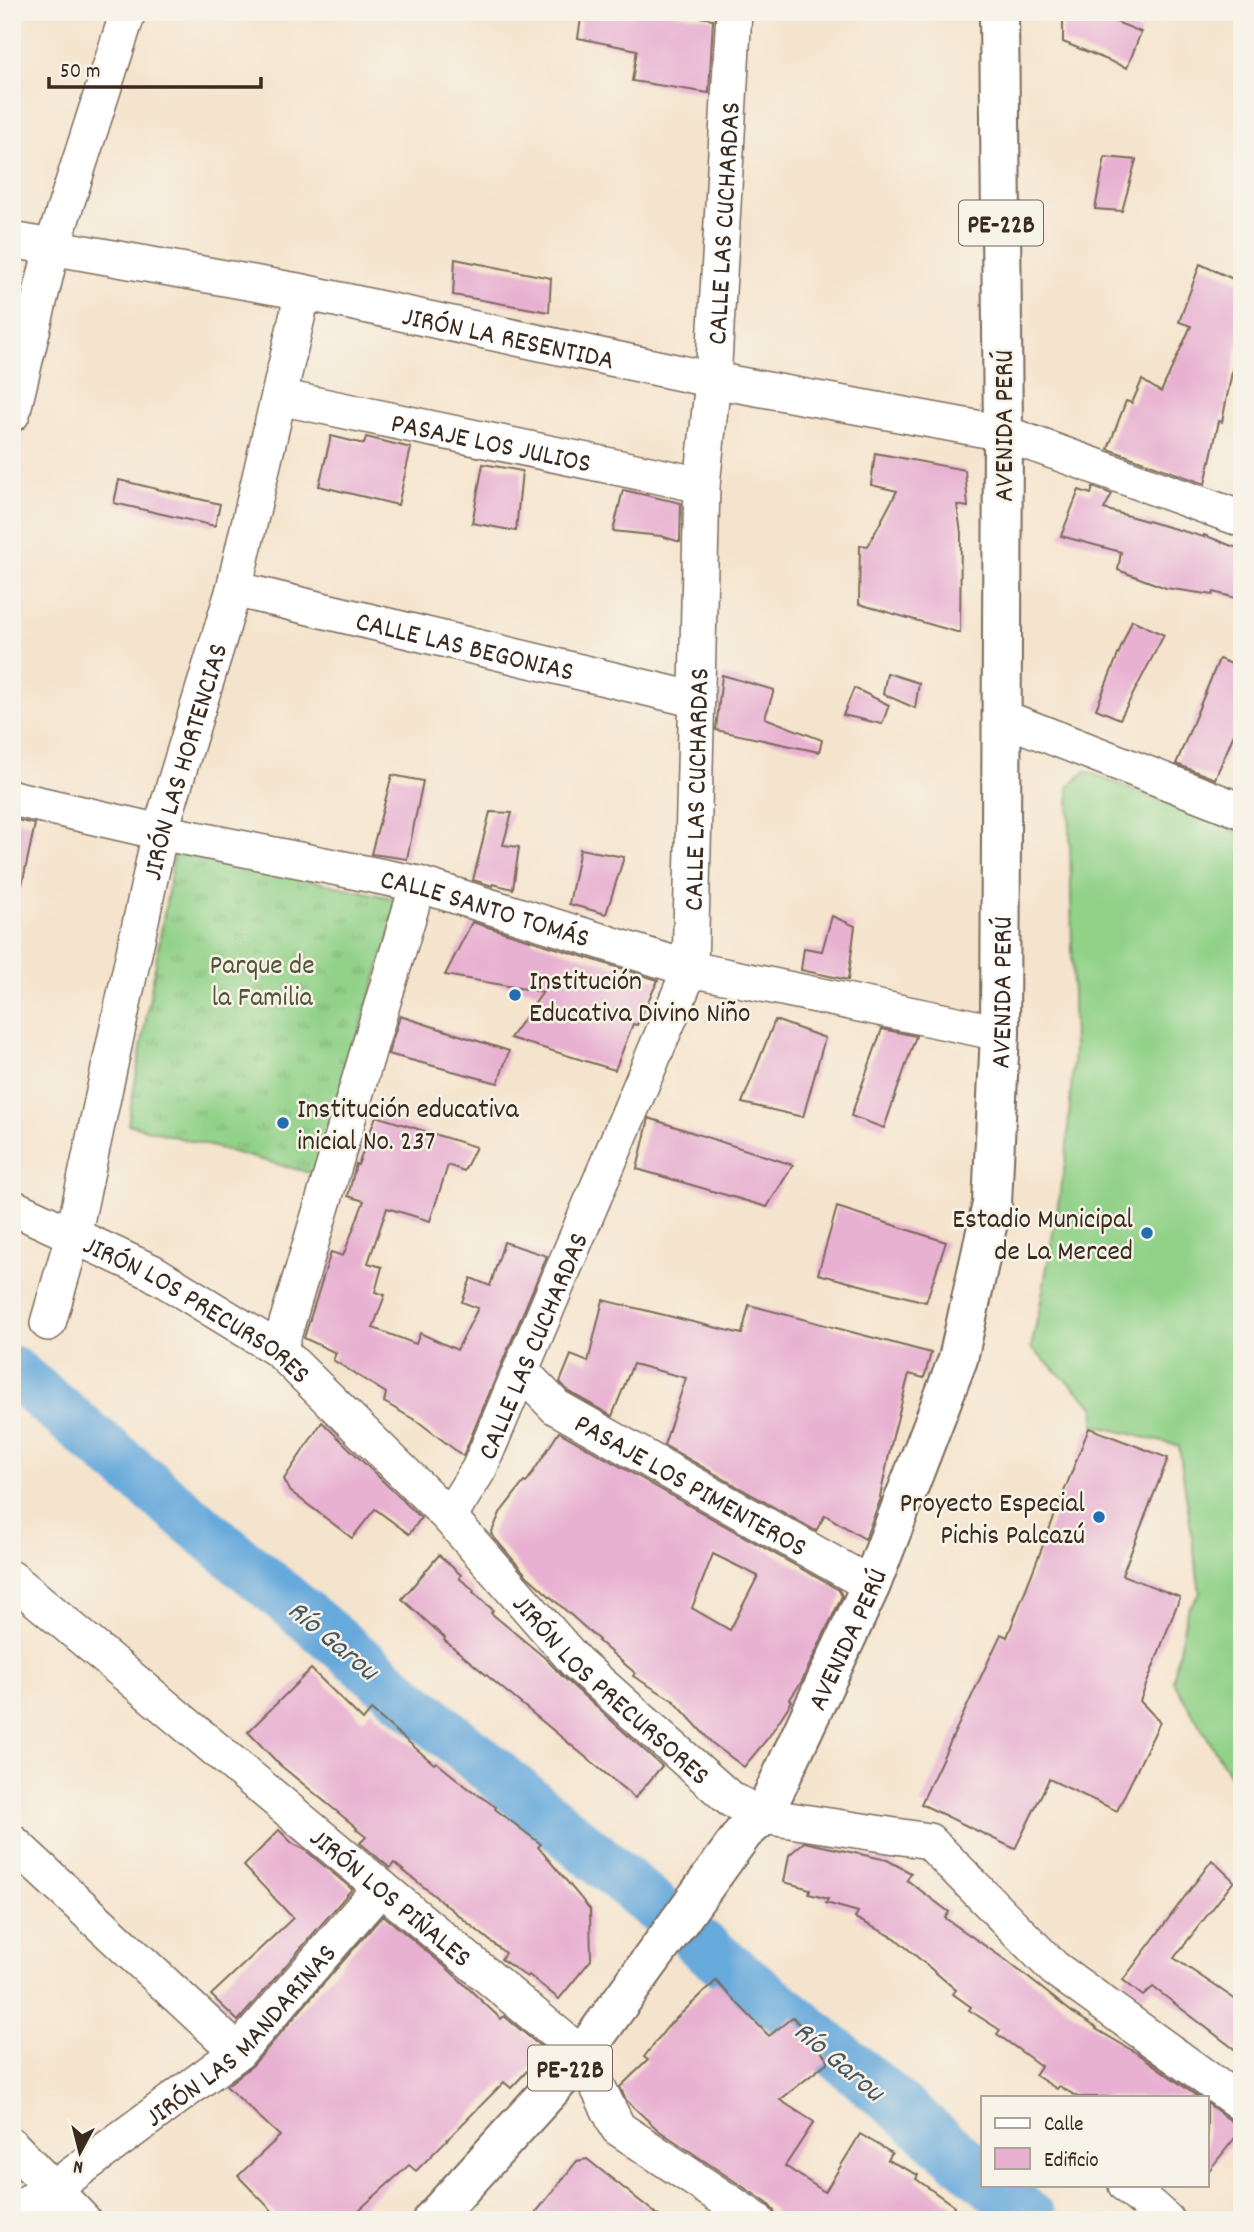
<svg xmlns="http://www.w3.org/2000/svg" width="1254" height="2232" viewBox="0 0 1254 2232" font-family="Dekko,sans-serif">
	<defs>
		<pattern id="grass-tufts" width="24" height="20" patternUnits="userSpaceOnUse" patternTransform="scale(1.75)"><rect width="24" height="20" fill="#91d188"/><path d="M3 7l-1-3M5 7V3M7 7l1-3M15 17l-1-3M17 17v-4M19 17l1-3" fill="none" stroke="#78aa6f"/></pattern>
	</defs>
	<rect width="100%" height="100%" fill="#f7f3e8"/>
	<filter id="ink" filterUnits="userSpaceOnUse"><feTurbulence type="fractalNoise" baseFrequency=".0143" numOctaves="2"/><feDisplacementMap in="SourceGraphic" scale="14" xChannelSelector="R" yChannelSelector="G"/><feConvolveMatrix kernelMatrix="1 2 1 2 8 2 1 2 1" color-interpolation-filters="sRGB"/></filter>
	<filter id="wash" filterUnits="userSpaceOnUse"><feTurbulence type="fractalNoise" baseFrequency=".00686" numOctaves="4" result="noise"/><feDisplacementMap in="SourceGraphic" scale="28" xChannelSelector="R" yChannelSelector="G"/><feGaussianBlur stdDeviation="1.57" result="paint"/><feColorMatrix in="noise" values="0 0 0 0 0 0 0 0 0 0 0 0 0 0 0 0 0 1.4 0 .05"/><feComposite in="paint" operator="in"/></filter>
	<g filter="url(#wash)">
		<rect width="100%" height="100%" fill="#f5e4cd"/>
		<path fill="url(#grass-tufts)" stroke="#667e53" stroke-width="2" d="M175 851 401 900 314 1174 128 1124Z"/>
		<path fill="#91d188" stroke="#667e53" stroke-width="2" d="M1086 771 1242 833V1795L1173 1681 1187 1611 1200 1593 1179 1446 1094 1425 1095 1407 1031 1348 1040 1307 1066 1159 1074 1050 1069 786Z"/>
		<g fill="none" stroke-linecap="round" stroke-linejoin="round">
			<g stroke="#66a9db" stroke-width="51">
				<path d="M12 1371 656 1907"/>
				<path d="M698 1942 793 2017 983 2177"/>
				<path d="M992 2185 1033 2220"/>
			</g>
		</g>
		<g id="blocks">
			<g fill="#e8b1d2" fill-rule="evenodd">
				<path d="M582 12H667L713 19 709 93 632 81 637 50 578 38Z"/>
				<path d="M1063 12H1092L1141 32 1127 68 1063 42Z"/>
				<path d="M1105 157 1136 160 1122 211 1095 209Z"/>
				<path d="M455 259 551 278 549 312 453 295Z"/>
				<path d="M1200 264 1242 283V343L1238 342 1222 422 1219 421 1205 484 1108 449 1126 401 1132 403 1142 380 1161 392 1191 326 1179 322Z"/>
				<path d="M331 436 364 444 366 437 411 448 398 505 319 486Z"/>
				<path d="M875 453 965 470 968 507 957 505 961 533 960 633 859 604 860 545 868 546 897 491 871 485Z"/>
				<path d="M483 464 522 471 516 531 472 523Z"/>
				<path d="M119 480 220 504 215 526 114 503Z"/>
				<path d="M1093 487 1112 494 1104 509 1204 537V535L1242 550V600L1214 592 1213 595 1166 588 1118 570 1121 552 1061 536 1079 490 1091 494Z"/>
				<path d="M623 490 681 503 680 542 661 536 613 531Z"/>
				<path d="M1132 620 1164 635 1120 719 1096 709Z"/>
				<path d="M1219 659 1242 668V715L1215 779 1176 764Z"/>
				<path d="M887 673 919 683 915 708 883 694Z"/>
				<path d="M722 675 774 690 765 718 822 740 819 752 716 730Z"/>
				<path d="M854 688 889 705 882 724 843 715Z"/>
				<path d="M392 775 423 781 407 859 371 854Z"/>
				<path d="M490 812 512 813 503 845 519 847 513 889 493 884V886L473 880Z"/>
				<path d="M12 819 35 824 22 885 12 884Z"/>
				<path d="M580 849 624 857 606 914 569 904Z"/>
				<path d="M832 916 855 926 848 980 801 970 804 948 822 951Z"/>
				<path d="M472 922 658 980 637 1025 633 1024 615 1070 510 1038 543 992 445 975Z"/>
				<path d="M400 1016 509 1051 498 1083 388 1054Z"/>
				<path d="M775 1020 825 1038 803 1117 742 1103Z"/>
				<path d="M882 1029 916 1036 884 1128 851 1116Z"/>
				<path d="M376 1116 476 1147 464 1171 448 1165 430 1221 387 1208 368 1263 382 1267 375 1292 385 1295 373 1328 416 1344 420 1333 457 1350 478 1308 462 1302 471 1278 490 1286 504 1242 547 1256 463 1456 420 1423 384 1402 386 1393 333 1360 336 1353 304 1338 331 1252 343 1256 364 1201 348 1196 356 1164 358 1165Z"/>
				<path d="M649 1118 694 1133 793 1165 767 1207 637 1169Z"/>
				<path d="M837 1207 946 1242 926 1302 818 1274Z"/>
				<path d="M603 1300 742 1334 749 1305 931 1353 924 1378 909 1374 893 1436 880 1497 881 1498 865 1539 825 1515 816 1531 664 1445 686 1378 633 1364 612 1416 568 1391 560 1382 571 1355 588 1362Z"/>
				<path d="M322 1422 421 1518 409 1534 375 1509 352 1538 290 1491 284 1479Z"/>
				<path d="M1089 1428 1168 1458 1122 1575 1180 1597 1140 1701 1160 1722 1117 1811 1049 1779 1015 1849 921 1804 1001 1634 1007 1637Z"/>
				<path d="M559 1432 839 1590 842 1596 802 1681 790 1699 792 1701 768 1738 744 1767 712 1743 674 1701 633 1676 635 1673 598 1641 599 1640 527 1576 491 1534 500 1513 524 1482 526 1483ZM713 1554 758 1576 730 1630 692 1608Z"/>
				<path d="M439 1555 461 1575 459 1578 474 1590 473 1592 493 1610 491 1613 545 1658 563 1677 662 1766 635 1798 444 1640 445 1638 402 1599Z"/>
				<path d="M311 1669 363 1720 371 1710 434 1764 436 1762 468 1788 496 1807 495 1809 541 1844 538 1847 590 1909 591 1960 559 1999 529 1975 527 1977 501 1959 505 1953 394 1863 390 1868 360 1843 366 1837 356 1829 357 1828 280 1765 248 1732Z"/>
				<path d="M279 1830 293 1844 304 1849 352 1889 238 2021 211 1995 293 1918 244 1866Z"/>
				<path d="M804 1842 887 1860 911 1873 907 1880 949 1912 945 1918 1007 1961 1073 2013 1097 2028 1096 2029 1140 2055 1198 2097H1078L1059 2086 1057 2089 1035 2075 1041 2066 997 2034 1000 2030 969 2010 971 2007 953 1994 956 1990 895 1938 855 1918 858 1912 826 1903 828 1899 809 1894 810 1889 784 1882 789 1855Z"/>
				<path d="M1212 1860 1234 1881 1174 1958 1242 2004V2055L1153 1987 1143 1996 1123 1980Z"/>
				<path d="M383 1915 449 1970 501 2019 504 2016 546 2051 511 2088 504 2082 416 2171 409 2165 359 2210 367 2220H281L238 2176 280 2136 226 2086 253 2065Z"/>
				<path d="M716 1981 769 2036 793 2017 829 2061 780 2100 814 2122 785 2166 825 2192 860 2134 892 2153 888 2160 918 2175 916 2179 954 2206 945 2220H776L774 2211 767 2203 658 2130 626 2100 620 2087 648 2060 644 2057 669 2025Z"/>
				<path d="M1207 2103 1242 2129 1207 2173Z"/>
				<path d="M587 2159 664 2220H530L577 2161Z"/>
			</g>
		</g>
	</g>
	<g filter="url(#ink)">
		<use href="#blocks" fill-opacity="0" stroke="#7c6b5b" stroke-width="2"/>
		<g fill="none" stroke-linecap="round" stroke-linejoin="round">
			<g stroke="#7c6b5b" stroke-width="38">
				<g id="minor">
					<path id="s1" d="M12 240 303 292 713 380 1003 433 1242 519"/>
					<path id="s2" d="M279 397 702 485"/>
					<path d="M12 414 52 248 128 12"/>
					<path id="s3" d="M234 589 697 700"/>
					<path d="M1001 717 1242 811"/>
					<path id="s4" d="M12 798 160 832 418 884 690 969 1000 1033"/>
					<path id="s5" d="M12 1207 152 1272 279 1350 449 1517 576 1662 730 1799 763 1816 929 1841 1054 1968 1242 2104"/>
					<path id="s6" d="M48 1323 73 1236 160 832 234 589 303 292"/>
					<path d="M279 1350 418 884"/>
					<path id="s7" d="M521 1371 556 1407 871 1585"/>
					<path id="s8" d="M449 1517 479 1469 690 969 702 485 713 380 734 12"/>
					<path id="s9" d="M12 1579 582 2055 618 2128 756 2220"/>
					<path d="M12 1842 238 2052"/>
					<path d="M12 2146 83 2220"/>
					<path d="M1126 2185 1166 2220"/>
					<path id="s10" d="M12 2211 53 2189 238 2052 381 1887"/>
				</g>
			</g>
			<g stroke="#7c6b5b" stroke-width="42">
				<g id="highway">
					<path id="s11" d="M432 2220 582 2055 744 1832 763 1816 871 1585 958 1359 992 1204 1000 1033 1003 433 999 12"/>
				</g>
			</g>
			<use href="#minor" stroke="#fff" stroke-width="35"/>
			<use href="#highway" stroke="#fff" stroke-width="38"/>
		</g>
	</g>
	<g fill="#1f6fb2" stroke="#f7f3e8" stroke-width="2.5">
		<circle cx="515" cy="995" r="7"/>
		<circle cx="283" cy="1123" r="7"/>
		<circle cx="1147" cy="1233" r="7"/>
		<circle cx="1099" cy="1517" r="7"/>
	</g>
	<g text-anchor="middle" stroke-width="5" stroke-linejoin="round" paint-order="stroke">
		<g fill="#f7f3e8" stroke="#73665b" stroke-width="2">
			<rect x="959" y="200.5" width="84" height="45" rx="5"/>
			<rect x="528" y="2045.5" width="84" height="45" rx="5"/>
		</g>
		<g font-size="26" font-weight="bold" fill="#3b2a1e">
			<text x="1001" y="232">PE-22B</text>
			<text x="570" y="2077">PE-22B</text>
		</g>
		<g font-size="28" fill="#3b2a1e" stroke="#f7f3e8">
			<text dy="10" stroke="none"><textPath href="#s8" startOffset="1346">CALLE LAS CUCHARDAS</textPath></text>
			<text dy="10" stroke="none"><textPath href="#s1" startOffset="506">JIRÓN LA RESENTIDA</textPath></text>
			<text transform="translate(1002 426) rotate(-90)" y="10">AVENIDA PERÚ</text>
			<text dy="10" stroke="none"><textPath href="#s2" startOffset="217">PASAJE LOS JULIOS</textPath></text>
			<text dy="10" stroke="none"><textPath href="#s3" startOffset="238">CALLE LAS BEGONIAS</textPath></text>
			<text dy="10" stroke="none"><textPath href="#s6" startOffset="578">JIRÓN LAS HORTENCIAS</textPath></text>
			<text dy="10" stroke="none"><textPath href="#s8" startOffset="779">CALLE LAS CUCHARDAS</textPath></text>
			<text dy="10" stroke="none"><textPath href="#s4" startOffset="486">CALLE SANTO TOMÁS</textPath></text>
			<text dy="10" stroke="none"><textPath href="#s11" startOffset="1391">AVENIDA PERÚ</textPath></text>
			<text dy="10" stroke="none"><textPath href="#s5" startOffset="212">JIRÓN LOS PRECURSORES</textPath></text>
			<text dy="10" stroke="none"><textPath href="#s8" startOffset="191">CALLE LAS CUCHARDAS</textPath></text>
			<text dy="10" stroke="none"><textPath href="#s7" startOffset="206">PASAJE LOS PIMENTEROS</textPath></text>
			<text dy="10" stroke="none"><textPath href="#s11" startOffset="719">AVENIDA PERÚ</textPath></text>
			<text dy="10" stroke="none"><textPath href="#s5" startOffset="779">JIRÓN LOS PRECURSORES</textPath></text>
			<text dy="10" stroke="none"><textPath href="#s9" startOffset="495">JIRÓN LOS PIÑALES</textPath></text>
			<text dy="10" stroke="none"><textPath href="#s10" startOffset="290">JIRÓN LAS MANDARINAS</textPath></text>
		</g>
		<g font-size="28" fill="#505438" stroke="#f7f3e8">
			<text x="262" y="973">Parque de<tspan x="262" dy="32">la Familia</tspan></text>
		</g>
		<g font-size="28" fill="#3b2a1e" stroke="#f7f3e8" text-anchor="start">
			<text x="529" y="989">Institución<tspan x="529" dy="32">Educativa Divino Niño</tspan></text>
			<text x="297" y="1117">Institución educativa<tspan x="297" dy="32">inicial No. 237</tspan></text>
			<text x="1133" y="1227" text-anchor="end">Estadio Municipal<tspan x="1133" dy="32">de La Merced</tspan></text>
			<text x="1085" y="1511" text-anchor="end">Proyecto Especial<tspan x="1085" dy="32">Pichis Palcazú</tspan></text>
		</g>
		<g font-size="30" font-style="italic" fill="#4a5660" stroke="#f7f3e8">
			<text transform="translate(334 1639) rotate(40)" y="10">Río Garou</text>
			<text transform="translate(840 2060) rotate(40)" y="10">Río Garou</text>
		</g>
	</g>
	<rect width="1254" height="2232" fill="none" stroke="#f7f3e8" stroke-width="42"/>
	<rect x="981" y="2096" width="228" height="91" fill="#f7f3e8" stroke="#aca397" stroke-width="2"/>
	<rect x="995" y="2118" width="35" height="10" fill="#ffffff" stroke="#aca397" stroke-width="2"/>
	<text x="1044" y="2130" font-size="21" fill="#3b2a1e">Calle</text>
	<rect x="995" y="2148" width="35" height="21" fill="#e8b1d2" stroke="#aca397" stroke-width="2"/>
	<text x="1044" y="2166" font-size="21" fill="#3b2a1e">Edificio</text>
	<g transform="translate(80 2152) rotate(187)" stroke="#f7f3e8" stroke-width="5" paint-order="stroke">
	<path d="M0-5L12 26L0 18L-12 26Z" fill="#3b2a1e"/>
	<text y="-10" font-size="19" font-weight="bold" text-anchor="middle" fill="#3b2a1e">N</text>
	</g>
	<path d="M49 77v10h212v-10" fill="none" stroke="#3b2a1e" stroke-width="3.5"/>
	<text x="60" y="77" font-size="21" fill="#3b2a1e" stroke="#f7f3e8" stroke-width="5" paint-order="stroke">50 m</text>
</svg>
